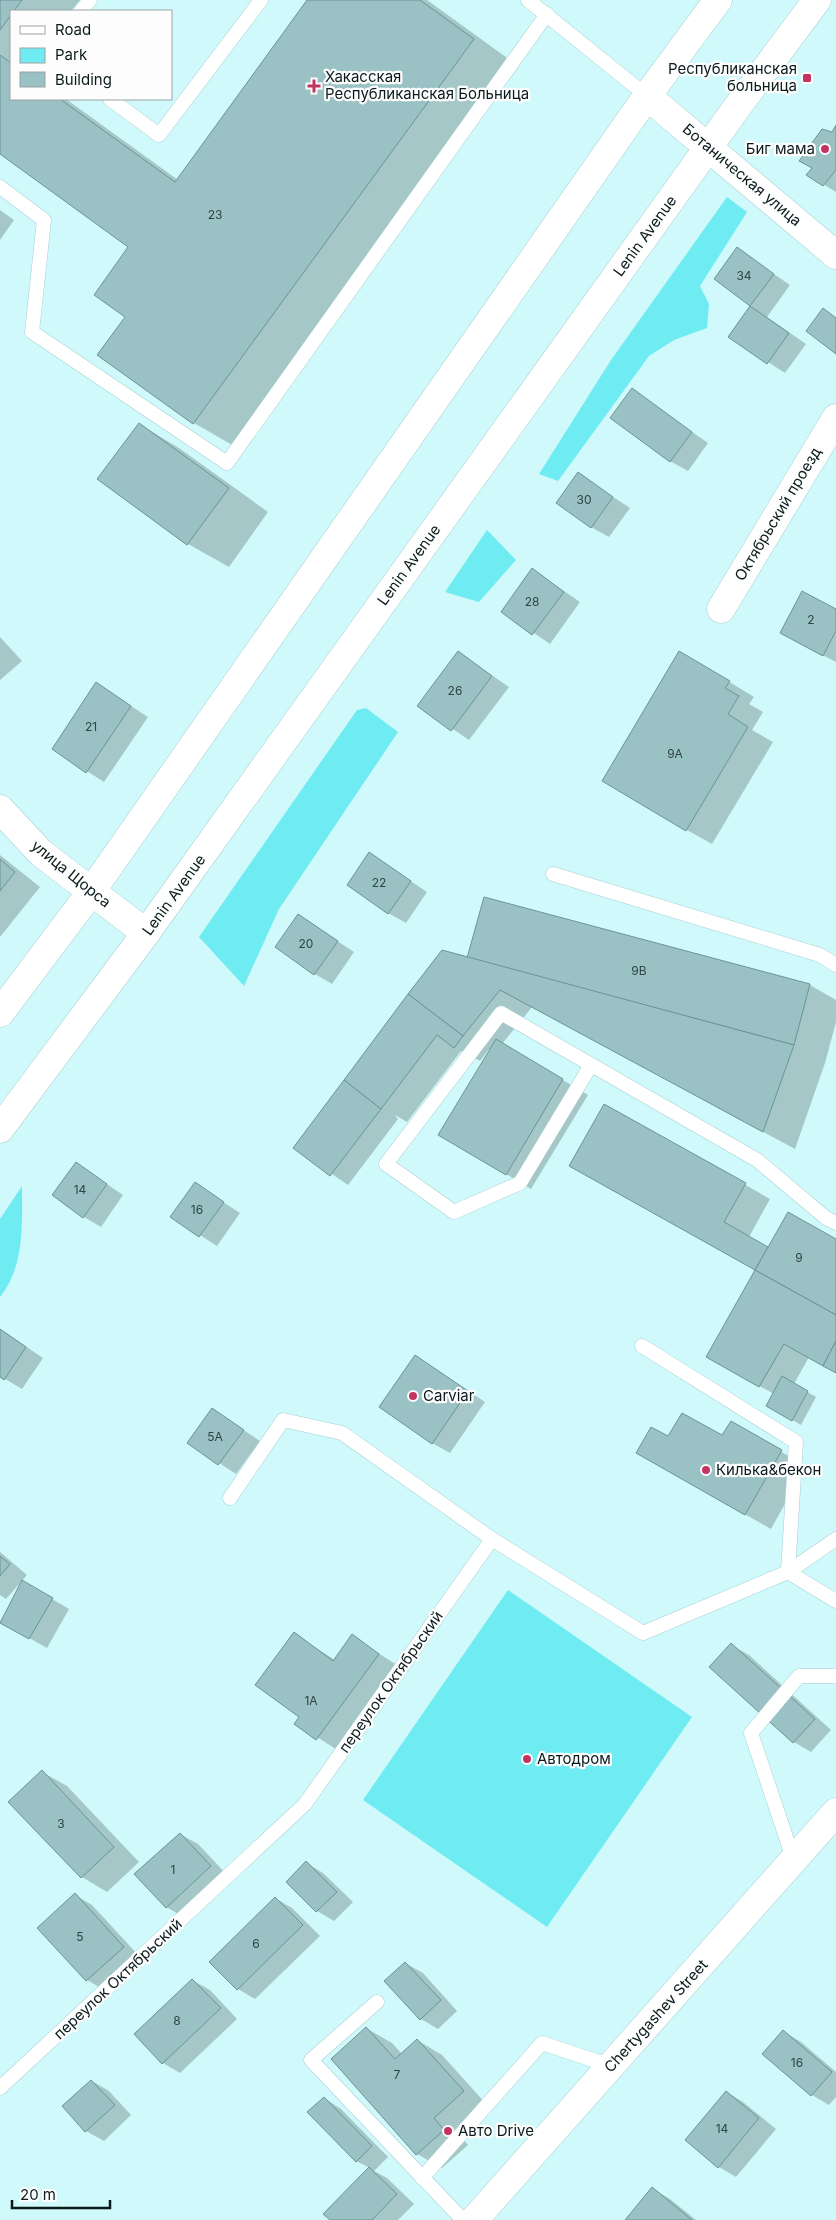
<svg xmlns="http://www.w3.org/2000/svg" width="836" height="2220" viewBox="0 0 836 2220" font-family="Inter,sans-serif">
	<rect width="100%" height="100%" fill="#d0f9fb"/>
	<g fill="#6febf2">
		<path d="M727 197 747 212 700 286 709 304 707 328 674 340 649 356 558 481 539 474 611 360Z"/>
		<path d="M487 530 516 560 479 602 445 592Z"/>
		<path d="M366 708 398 732 279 909 244 986 199 937 357 710Z"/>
		<path d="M22 1186C22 1224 25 1266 0 1297V1219Z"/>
		<path d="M508 1590 692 1717 547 1927 363 1800Z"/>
	</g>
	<g fill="#0003">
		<path d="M0 0H80L71 11H11V99H66L178 180 309 0H427L514 63 234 446 194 423 127 317 130 247 0 152Z"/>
		<path d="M836 127V192L808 175Z"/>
		<path d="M0 210 14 220 0 240Z"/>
		<path d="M737 249 790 285 767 317 806 344 785 373 730 337 752 305 716 279Z"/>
		<path d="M632 390 708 443 688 471 670 461Z"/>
		<path d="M139 424 179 448 268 512 229 567 188 544 99 479Z"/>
		<path d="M578 474 630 508 609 537 591 527Z"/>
		<path d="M533 570 580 602 550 644 502 611Z"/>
		<path d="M836 611V662L799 643Z"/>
		<path d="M0 637 22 661 0 680Z"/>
		<path d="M458 652 509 687 469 740 419 706Z"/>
		<path d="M705 667 754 697 749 704 763 712 752 730 773 742 712 844 687 830Z"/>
		<path d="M97 684 148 717 104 782 53 749Z"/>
		<path d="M370 854 427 892 406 923 388 913Z"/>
		<path d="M0 855 40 887 0 937Z"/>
		<path d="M299 916 354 952 332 984 315 974Z"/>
		<path d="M468 960 810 985 836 1000V1022L825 1063 795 1149 532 1007 502 1044 588 1095 531 1189 506 1174 491 1050 489 1049 480 1061 461 1051 407 1122 395 1115 398 1119 348 1185 294 1148Z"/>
		<path d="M605 1105 770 1199 749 1237 769 1248 836 1240V1372L809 1357 794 1384 816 1397 801 1425 767 1405 774 1394 708 1357 757 1270 596 1180Z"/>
		<path d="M77 1164 123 1195 101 1227 84 1217Z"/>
		<path d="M195 1184 240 1213 217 1246 172 1217Z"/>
		<path d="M0 1329 43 1358 22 1389 0 1376Z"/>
		<path d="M416 1356 485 1402 450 1453 432 1443Z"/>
		<path d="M213 1410 260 1441 236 1474 189 1443Z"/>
		<path d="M731 1423 806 1466 771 1529 637 1453 668 1438 723 1437Z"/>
		<path d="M0 1552 27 1575 6 1599 0 1595Z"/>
		<path d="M23 1582 69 1609 47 1648 1 1622Z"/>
		<path d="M294 1634 335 1660 352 1636 403 1669 342 1753 295 1723 301 1717Z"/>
		<path d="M731 1645 749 1655 831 1730 811 1752 794 1742 711 1667Z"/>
		<path d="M42 1772 67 1786 139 1862 107 1892 82 1877 10 1802Z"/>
		<path d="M180 1834 198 1844 228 1876 184 1917 166 1907Z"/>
		<path d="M306 1863 323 1873 353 1902 334 1921 317 1911 287 1882Z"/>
		<path d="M75 1895 92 1905 140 1957 104 1990 87 1980 39 1928Z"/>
		<path d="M275 1898 292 1908 320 1936 255 1999 238 1989 211 1962Z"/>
		<path d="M405 1963 423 1973 457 2011 438 2029 421 2019Z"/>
		<path d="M192 1980 210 1990 237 2019 180 2073 163 2063 136 2034Z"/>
		<path d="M366 2028 392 2043 402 2054 417 2040 442 2055 488 2106 458 2133 468 2145 442 2168 417 2154Z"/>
		<path d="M784 2032 801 2042 836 2072V2097L829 2105 812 2095 764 2054Z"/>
		<path d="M92 2081 109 2091 131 2115 104 2141 86 2131Z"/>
		<path d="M726 2092 743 2102 776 2129 736 2177 719 2167Z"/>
		<path d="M324 2098 341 2109 388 2157 374 2171 387 2178 414 2204 398 2220H332L370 2168 356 2161Z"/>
		<path d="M653 2189 670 2199 696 2220H626Z"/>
	</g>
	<g fill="#9ac1c4" stroke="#6c9395">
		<path d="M0 0H22L14 11H11V15L0 30Z"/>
		<path d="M307 0H420L474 39 193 424 97 355 125 317 94 295 128 247 0 154V55L11 63V99H60L175 182Z"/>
		<path d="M836 125V170L823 186 806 175 812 168 799 161 822 129 832 132Z"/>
		<path d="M737 247 774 274 750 306 714 279Z"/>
		<path d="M750 306 789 333 767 364 728 337Z"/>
		<path d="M823 308 836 318V354L806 331Z"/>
		<path d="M632 388 692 432 670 462 610 418Z"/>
		<path d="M139 423 229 488 187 545 97 479Z"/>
		<path d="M578 472 613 497 591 528 556 503Z"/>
		<path d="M532 568 564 592 532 635 501 612Z"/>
		<path d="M802 591 836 609V631L823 656 780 633Z"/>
		<path d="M458 651 492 676 451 731 417 706Z"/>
		<path d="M679 651 730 681 725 688 739 696 728 714 748 727 686 831 602 781Z"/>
		<path d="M96 682 131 706 86 773 52 749Z"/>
		<path d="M369 852 411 881 388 914 347 885Z"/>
		<path d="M0 859 15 872 0 891Z"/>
		<path d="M484 897 810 984 794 1045 467 958Z"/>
		<path d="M298 914 338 941 314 975 275 947Z"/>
		<path d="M442 950 794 1045 763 1132 500 990 463 1036 408 994Z"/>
		<path d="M408 994 463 1036 454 1048 437 1035 381 1109 344 1080Z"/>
		<path d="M496 1039 563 1079 506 1175 438 1135Z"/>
		<path d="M344 1080 381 1109 330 1176 293 1148Z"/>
		<path d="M604 1104 746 1183 724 1222 768 1247 755 1270 569 1166Z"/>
		<path d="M76 1162 107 1184 83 1218 52 1195Z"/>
		<path d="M195 1182 224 1202 199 1237 170 1217Z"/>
		<path d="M788 1212 836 1239V1315L755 1270Z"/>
		<path d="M755 1270 836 1315V1341L823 1366 784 1344 759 1387 706 1357Z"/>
		<path d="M0 1329 26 1347 4 1380 0 1377Z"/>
		<path d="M836 1341V1373L823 1366Z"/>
		<path d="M415 1355 468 1391 432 1444 379 1407Z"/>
		<path d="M782 1376 808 1391 792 1421 766 1406Z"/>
		<path d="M212 1408 244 1430 218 1465 187 1443Z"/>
		<path d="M682 1413 722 1435 731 1421 782 1450 745 1515 636 1453 651 1427 668 1436Z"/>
		<path d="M0 1556 10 1564 0 1576Z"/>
		<path d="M22 1580 53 1598 29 1639 0 1623Z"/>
		<path d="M294 1632 333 1661 352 1634 379 1654 316 1740 294 1724 299 1717 255 1685Z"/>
		<path d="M731 1643 815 1719 793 1743 709 1667Z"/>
		<path d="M42 1770 114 1847 81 1878 8 1802Z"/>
		<path d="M180 1833 211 1866 166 1908 134 1874Z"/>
		<path d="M306 1861 337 1892 316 1912 286 1882Z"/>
		<path d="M75 1893 124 1947 86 1981 37 1928Z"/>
		<path d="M275 1897 303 1925 237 1990 209 1962Z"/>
		<path d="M405 1962 441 2000 420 2020 384 1981Z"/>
		<path d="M192 1979 221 2008 162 2064 134 2034Z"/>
		<path d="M366 2027 395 2059 417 2039 464 2091 434 2118 444 2130 416 2155 331 2059Z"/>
		<path d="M783 2030 832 2072 811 2096 762 2054Z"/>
		<path d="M91 2080 115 2105 85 2132 62 2106Z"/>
		<path d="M726 2091 759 2118 718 2168 685 2140Z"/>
		<path d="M324 2097 372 2146 356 2162 307 2112Z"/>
		<path d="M369 2167 397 2194 372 2220H330L323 2214Z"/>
		<path d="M652 2187 692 2220H625Z"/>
	</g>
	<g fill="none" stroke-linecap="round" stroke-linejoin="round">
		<g stroke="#a8d0d2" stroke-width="15">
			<g id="lane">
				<path d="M528 0 647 96"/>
				<path d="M81 11 90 0"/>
				<path d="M110 99 159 135 261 0"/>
				<path d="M0 187 44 220 32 332 227 463 547 14"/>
				<path d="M553 874 820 955 836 965"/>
				<path d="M591 1065 520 1183 454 1212 386 1164 501 1013 757 1160 826 1218 836 1223"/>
				<path d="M642 1346 796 1442 788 1572"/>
				<path d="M230 1498 283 1420 342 1433 492 1539"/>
				<path d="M788 1572 836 1539"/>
				<path d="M794 1861 751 1733 799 1676H836"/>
				<path d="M377 2002 311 2060 463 2220"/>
				<path d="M0 2088 305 1804 492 1539 643 1633 788 1572 836 1601"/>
				<path d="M422 2178 542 2043 611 2066"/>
			</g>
		</g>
		<g stroke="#a8d0d2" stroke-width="29">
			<g id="street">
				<path d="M647 96 836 255"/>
				<path d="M721 609 836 418"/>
				<path d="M0 809 41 853 146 933"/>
				<path d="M0 1013 91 892 647 96 718 0"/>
				<path d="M0 1129 146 933 735 110 817 0"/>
				<path d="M474 2220 836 1812"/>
			</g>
		</g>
		<use href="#lane" stroke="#fff" stroke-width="14"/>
		<use href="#street" stroke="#fff" stroke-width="28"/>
	</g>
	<g fill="#c33561" stroke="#fdfdfd" stroke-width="2">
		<rect x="802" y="73" width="10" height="10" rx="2.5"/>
		<path d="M311.5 78.5h5v5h5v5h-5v5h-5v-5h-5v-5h5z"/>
		<circle cx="825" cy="149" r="5"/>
		<circle cx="413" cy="1396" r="5"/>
		<circle cx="706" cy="1470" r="5"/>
		<circle cx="527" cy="1759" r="5"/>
		<circle cx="448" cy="2131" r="5"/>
	</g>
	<g text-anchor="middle" stroke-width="4.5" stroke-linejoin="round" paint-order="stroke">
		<g font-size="12" fill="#2f4446">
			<text x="215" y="219">23</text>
			<text x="744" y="280">34</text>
			<text x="584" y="504">30</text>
			<text x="532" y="606">28</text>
			<text x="811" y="624">2</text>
			<text x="455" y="695">26</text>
			<text x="91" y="731">21</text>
			<text x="675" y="758">9А</text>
			<text x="379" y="887">22</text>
			<text x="306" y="948">20</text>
			<text x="639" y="975">9В</text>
			<text x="80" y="1194">14</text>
			<text x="197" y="1214">16</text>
			<text x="799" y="1262">9</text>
			<text x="215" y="1441">5А</text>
			<text x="311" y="1705">1А</text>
			<text x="61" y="1828">3</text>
			<text x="173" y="1874">1</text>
			<text x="80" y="1941">5</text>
			<text x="256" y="1948">6</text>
			<text x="177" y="2025">8</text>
			<text x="797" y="2067">16</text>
			<text x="397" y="2079">7</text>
			<text x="722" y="2133">14</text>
		</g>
		<g font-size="15" fill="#0b1b1c" stroke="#fdfdfd" text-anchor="start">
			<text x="797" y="74" text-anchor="end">Республиканская<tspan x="797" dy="17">больница</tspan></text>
			<text x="325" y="82">Хакасская<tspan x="325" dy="17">Республиканская Больница</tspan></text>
			<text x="815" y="154" text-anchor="end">Биг мама</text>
			<text x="423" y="1401">Carviar</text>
			<text x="716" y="1475">Килька&amp;бекон</text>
			<text x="537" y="1764">Автодром</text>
			<text x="458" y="2136">Авто Drive</text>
		</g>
		<g font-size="15" fill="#0b1b1c" stroke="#fdfdfd">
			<text transform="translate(742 175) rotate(40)" y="5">Ботаническая улица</text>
			<text transform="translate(645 236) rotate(-54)" y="5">Lenin Avenue</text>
			<text transform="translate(778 514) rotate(-59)" y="5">Октябрьский проезд</text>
			<text transform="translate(409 565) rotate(-54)" y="5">Lenin Avenue</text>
			<text transform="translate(71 874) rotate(39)" y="5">улица Щорса</text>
			<text transform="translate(174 895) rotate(-54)" y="5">Lenin Avenue</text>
			<text transform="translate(391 1682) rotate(-55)" y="5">переулок Октябрьский</text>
			<text transform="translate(118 1979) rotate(-43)" y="5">переулок Октябрьский</text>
			<text transform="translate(656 2016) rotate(-48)" y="5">Chertygashev Street</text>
		</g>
	</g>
	<rect x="10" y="10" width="162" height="90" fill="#fdfdfd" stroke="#9ca3a3"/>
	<rect x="20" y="26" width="25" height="8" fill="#ffffff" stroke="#9ca3a3"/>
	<text x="55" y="35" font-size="15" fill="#0b1b1c">Road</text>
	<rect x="20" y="48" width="25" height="15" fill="#6febf2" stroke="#9ca3a3"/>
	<text x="55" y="60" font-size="15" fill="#0b1b1c">Park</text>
	<rect x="20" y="72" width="25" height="15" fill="#9ac1c4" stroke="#9ca3a3"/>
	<text x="55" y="85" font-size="15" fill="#0b1b1c">Building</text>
	<path d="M12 2200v8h98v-8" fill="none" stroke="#0b1b1c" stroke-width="2.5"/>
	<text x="20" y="2200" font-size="15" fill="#0b1b1c" stroke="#fdfdfd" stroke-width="4" paint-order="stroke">20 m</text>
</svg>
